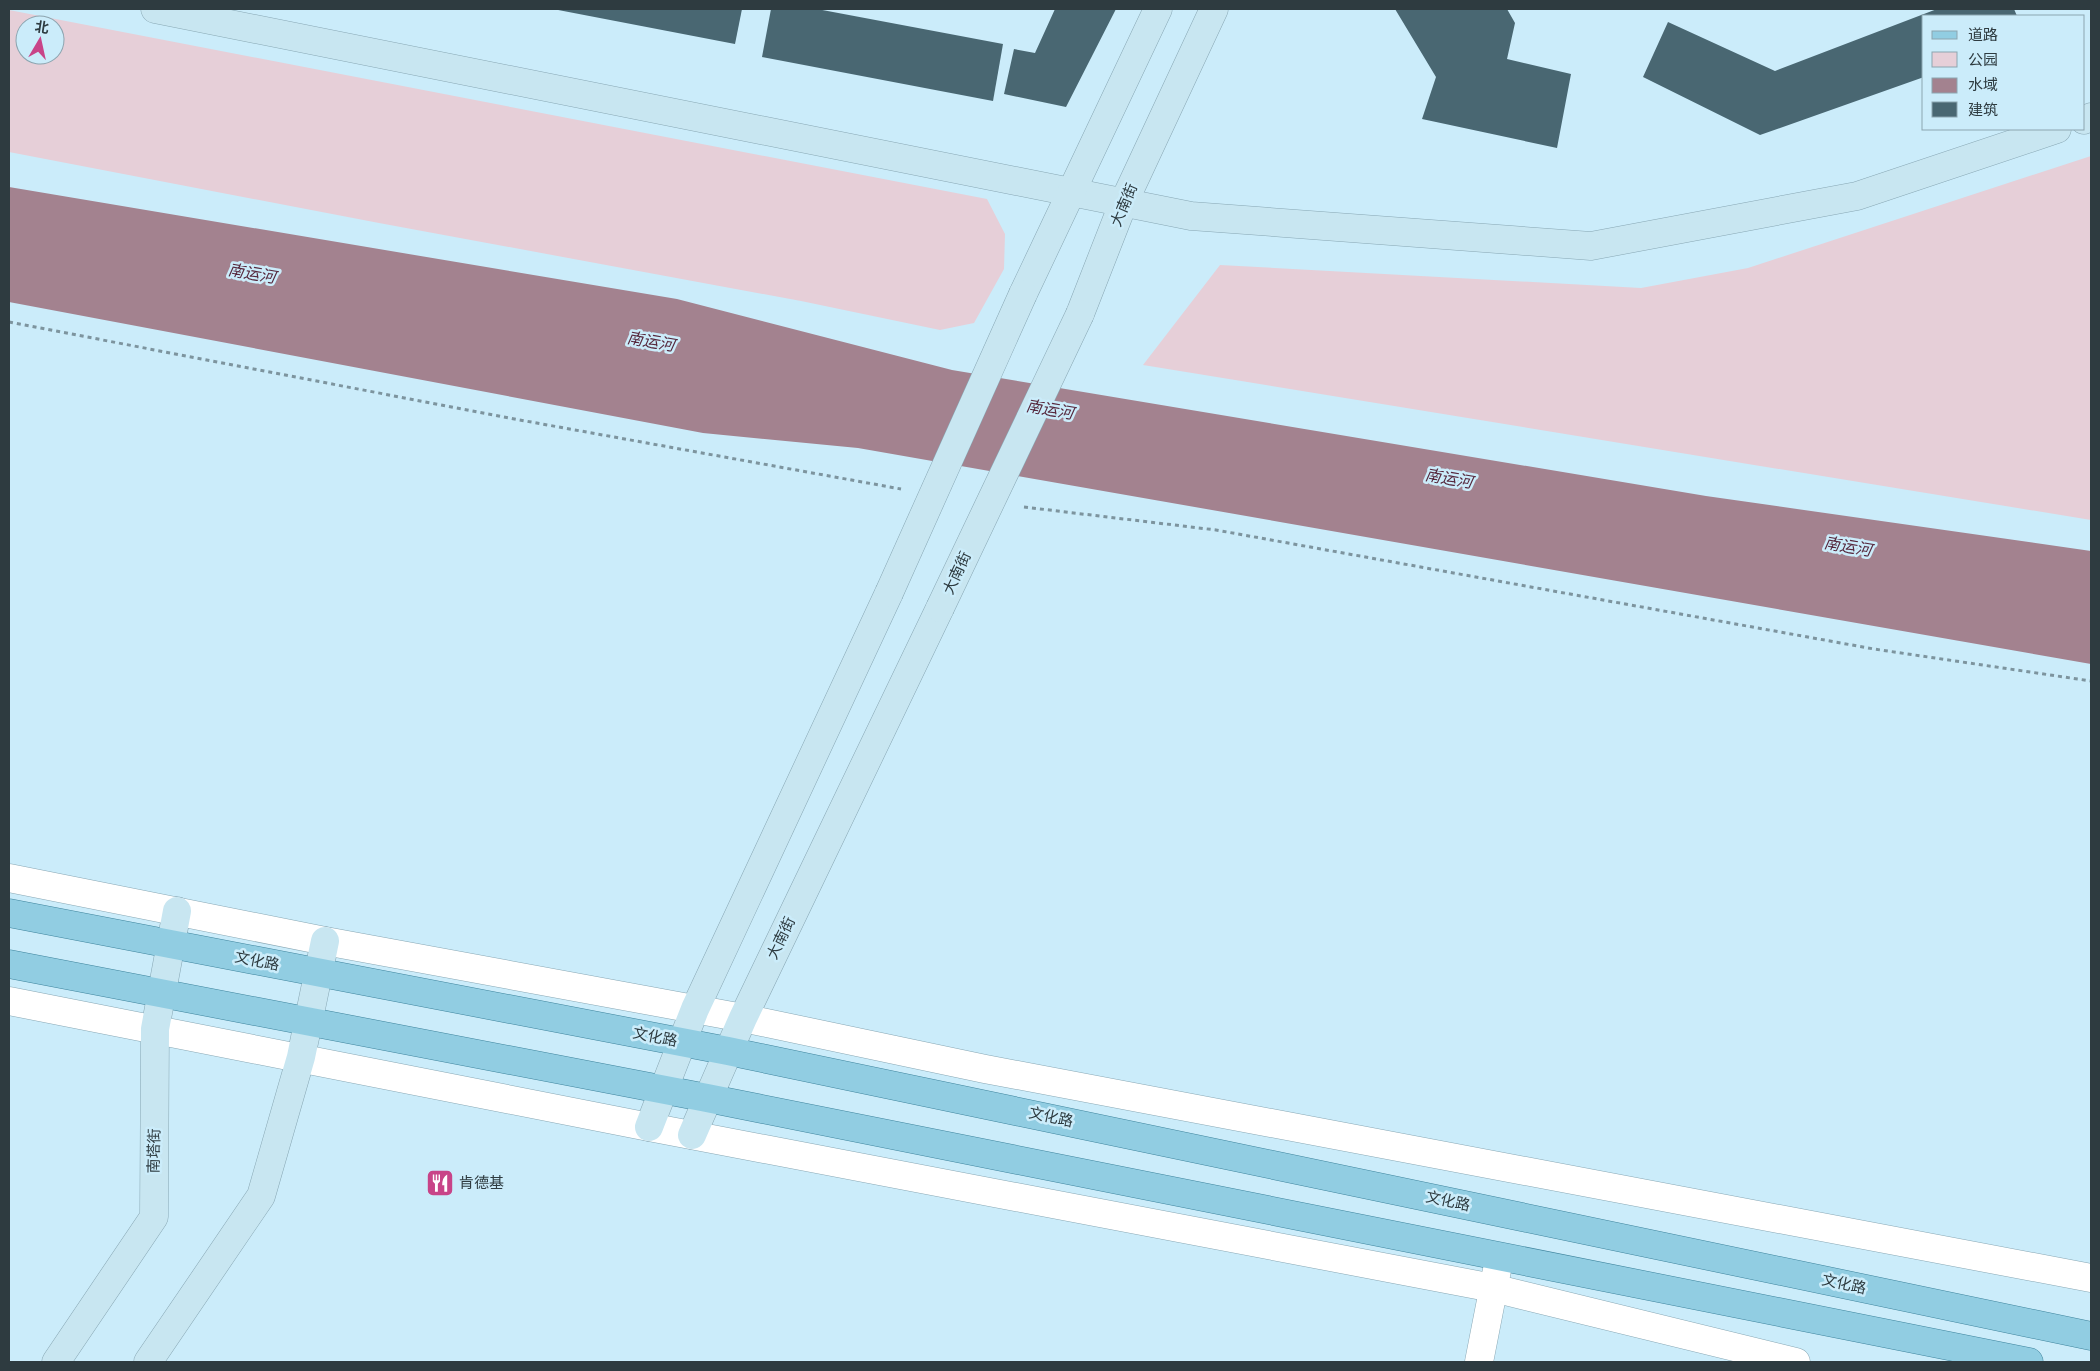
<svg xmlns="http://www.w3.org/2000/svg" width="2100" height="1371" viewBox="0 0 2100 1371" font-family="Montserrat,'Noto Sans SC',sans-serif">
	<rect width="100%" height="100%" fill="#cbecfa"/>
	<g fill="#e6cfd8" fill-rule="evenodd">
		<path d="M9 10 987 199 1005 234 1004 269 974 323 940 330 801 301 379 223 9 152ZM25 25H55V55H25Z"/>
		<path d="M2091 156V520L1143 365 1220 265 1641 288 1748 268Z"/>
	</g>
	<path fill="#a3828f" d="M9 187 677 299 952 370 1706 496 2091 551V664L858 448 703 433 9 302Z"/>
	<g fill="#496772">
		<path d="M553 9H742L735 44Z"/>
		<path d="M771 9H817L1003 44 993 101 762 57Z"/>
		<path d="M1055 9H1116L1066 107 1004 94 1014 49 1035 53Z"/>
		<path d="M1395 9H1507L1515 23 1507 59 1571 74 1557 148 1422 119 1436 77Z"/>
		<path d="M1937 9H2014L2017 16H1924V77L1760 135 1643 77 1668 22 1775 71Z"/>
	</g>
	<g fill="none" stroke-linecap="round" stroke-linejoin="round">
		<g stroke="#88a7b4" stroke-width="29">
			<g id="street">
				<path d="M9 878 325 941 743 1018 985 1069 2091 1278"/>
				<path d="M9 1001 649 1127 1493 1288 1796 1362"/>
				<path d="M1479 1362 1497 1270"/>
			</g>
		</g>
		<g stroke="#88a7b4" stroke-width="29">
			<g id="secondary">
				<path d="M155 9 1191 216 1591 246 1857 196 2057 129"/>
				<path d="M2084 120 2091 117"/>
				<path d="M1023 294 1158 9"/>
				<path d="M1080 314 1123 204 1214 9"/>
				<path d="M649 1127 695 1009 889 593"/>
				<path d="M692 1135 743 1018 940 608"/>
				<path d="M56 1362 154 1217 155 1029 177 911"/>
				<path d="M148 1362 261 1196 301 1057 325 941"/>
			</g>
		</g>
		<g stroke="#3f849d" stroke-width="29">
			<g id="primary">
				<path d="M9 913 728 1051 2091 1336"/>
				<path d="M9 964 707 1098 2029 1362"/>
			</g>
		</g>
		<g stroke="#7d949e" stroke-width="3" stroke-dasharray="4 4" stroke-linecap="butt">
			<path d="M9 322 509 418 901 489"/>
			<path d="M1024 507 1216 530 1874 649 2091 681"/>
		</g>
		<use href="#street" stroke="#fff" stroke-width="28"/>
		<use href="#secondary" stroke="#c8e6f1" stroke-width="28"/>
		<use href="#primary" stroke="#91cde2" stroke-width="28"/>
		<g stroke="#88a7b4" stroke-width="29" stroke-linecap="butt">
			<g id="secondary-bridge">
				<path d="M889 593 1023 294"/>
				<path d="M940 608 1080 314"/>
			</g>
		</g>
		<use href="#secondary-bridge" stroke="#c8e6f1" stroke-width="28"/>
	</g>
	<defs>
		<g id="restaurant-square" transform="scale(1.4375)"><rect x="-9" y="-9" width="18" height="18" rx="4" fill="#c84488" stroke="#cbecfa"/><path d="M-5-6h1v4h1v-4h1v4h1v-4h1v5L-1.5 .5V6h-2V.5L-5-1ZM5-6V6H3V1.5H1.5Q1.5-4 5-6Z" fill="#fff"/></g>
	</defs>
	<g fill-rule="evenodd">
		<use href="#restaurant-square" x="440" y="1183"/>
	</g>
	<g text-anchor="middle" stroke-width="5" stroke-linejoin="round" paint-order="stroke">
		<g font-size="15" fill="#2e3b40" stroke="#cbecfa">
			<text transform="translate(1124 205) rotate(-67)" y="5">大南街</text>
			<text transform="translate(957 573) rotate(-65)" y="5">大南街</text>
			<text transform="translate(781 938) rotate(-64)" y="5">大南街</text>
			<text transform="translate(257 961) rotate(11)" y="5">文化路</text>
			<text transform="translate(655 1037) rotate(11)" y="5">文化路</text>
			<text transform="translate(1051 1117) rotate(12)" y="5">文化路</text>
			<text transform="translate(154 1151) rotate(-89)" y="5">南塔街</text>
			<text transform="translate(1448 1201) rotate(12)" y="5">文化路</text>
			<text transform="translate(1844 1284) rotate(12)" y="5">文化路</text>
		</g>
		<g font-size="15" fill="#2e3b40" stroke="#cbecfa" text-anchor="start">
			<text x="459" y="1188">肯德基</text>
		</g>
		<g font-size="16" font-style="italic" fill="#56283d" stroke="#cbecfa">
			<text transform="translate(252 273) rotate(10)" y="6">南运河</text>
			<text transform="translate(651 341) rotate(10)" y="6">南运河</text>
			<text transform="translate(1050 409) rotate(10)" y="6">南运河</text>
			<text transform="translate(1449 478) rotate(10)" y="6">南运河</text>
			<text transform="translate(1848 546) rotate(10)" y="6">南运河</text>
		</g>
	</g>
	<rect width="2100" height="1371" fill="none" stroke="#2e3b40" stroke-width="20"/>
	<rect x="1922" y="15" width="162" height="115" fill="#cbecfa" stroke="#8ca5b0"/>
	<rect x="1932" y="31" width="25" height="8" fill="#91cde2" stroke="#8ca5b0"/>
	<text x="1968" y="40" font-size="15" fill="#2e3b40">道路</text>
	<rect x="1932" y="52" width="25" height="15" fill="#e6cfd8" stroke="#8ca5b0"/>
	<text x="1968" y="65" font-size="15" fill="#2e3b40">公园</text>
	<rect x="1932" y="78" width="25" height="15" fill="#a3828f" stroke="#8ca5b0"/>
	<text x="1968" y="90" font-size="15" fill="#2e3b40">水域</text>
	<rect x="1932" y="102" width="25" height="15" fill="#496772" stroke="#8ca5b0"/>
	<text x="1968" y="115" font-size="15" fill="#2e3b40">建筑</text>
	<g transform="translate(40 40) rotate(9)"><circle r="24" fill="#cbecfa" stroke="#8ca5b0"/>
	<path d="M0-4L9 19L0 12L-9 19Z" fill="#c84488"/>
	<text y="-8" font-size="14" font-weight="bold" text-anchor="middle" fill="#2e3b40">北</text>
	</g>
</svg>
